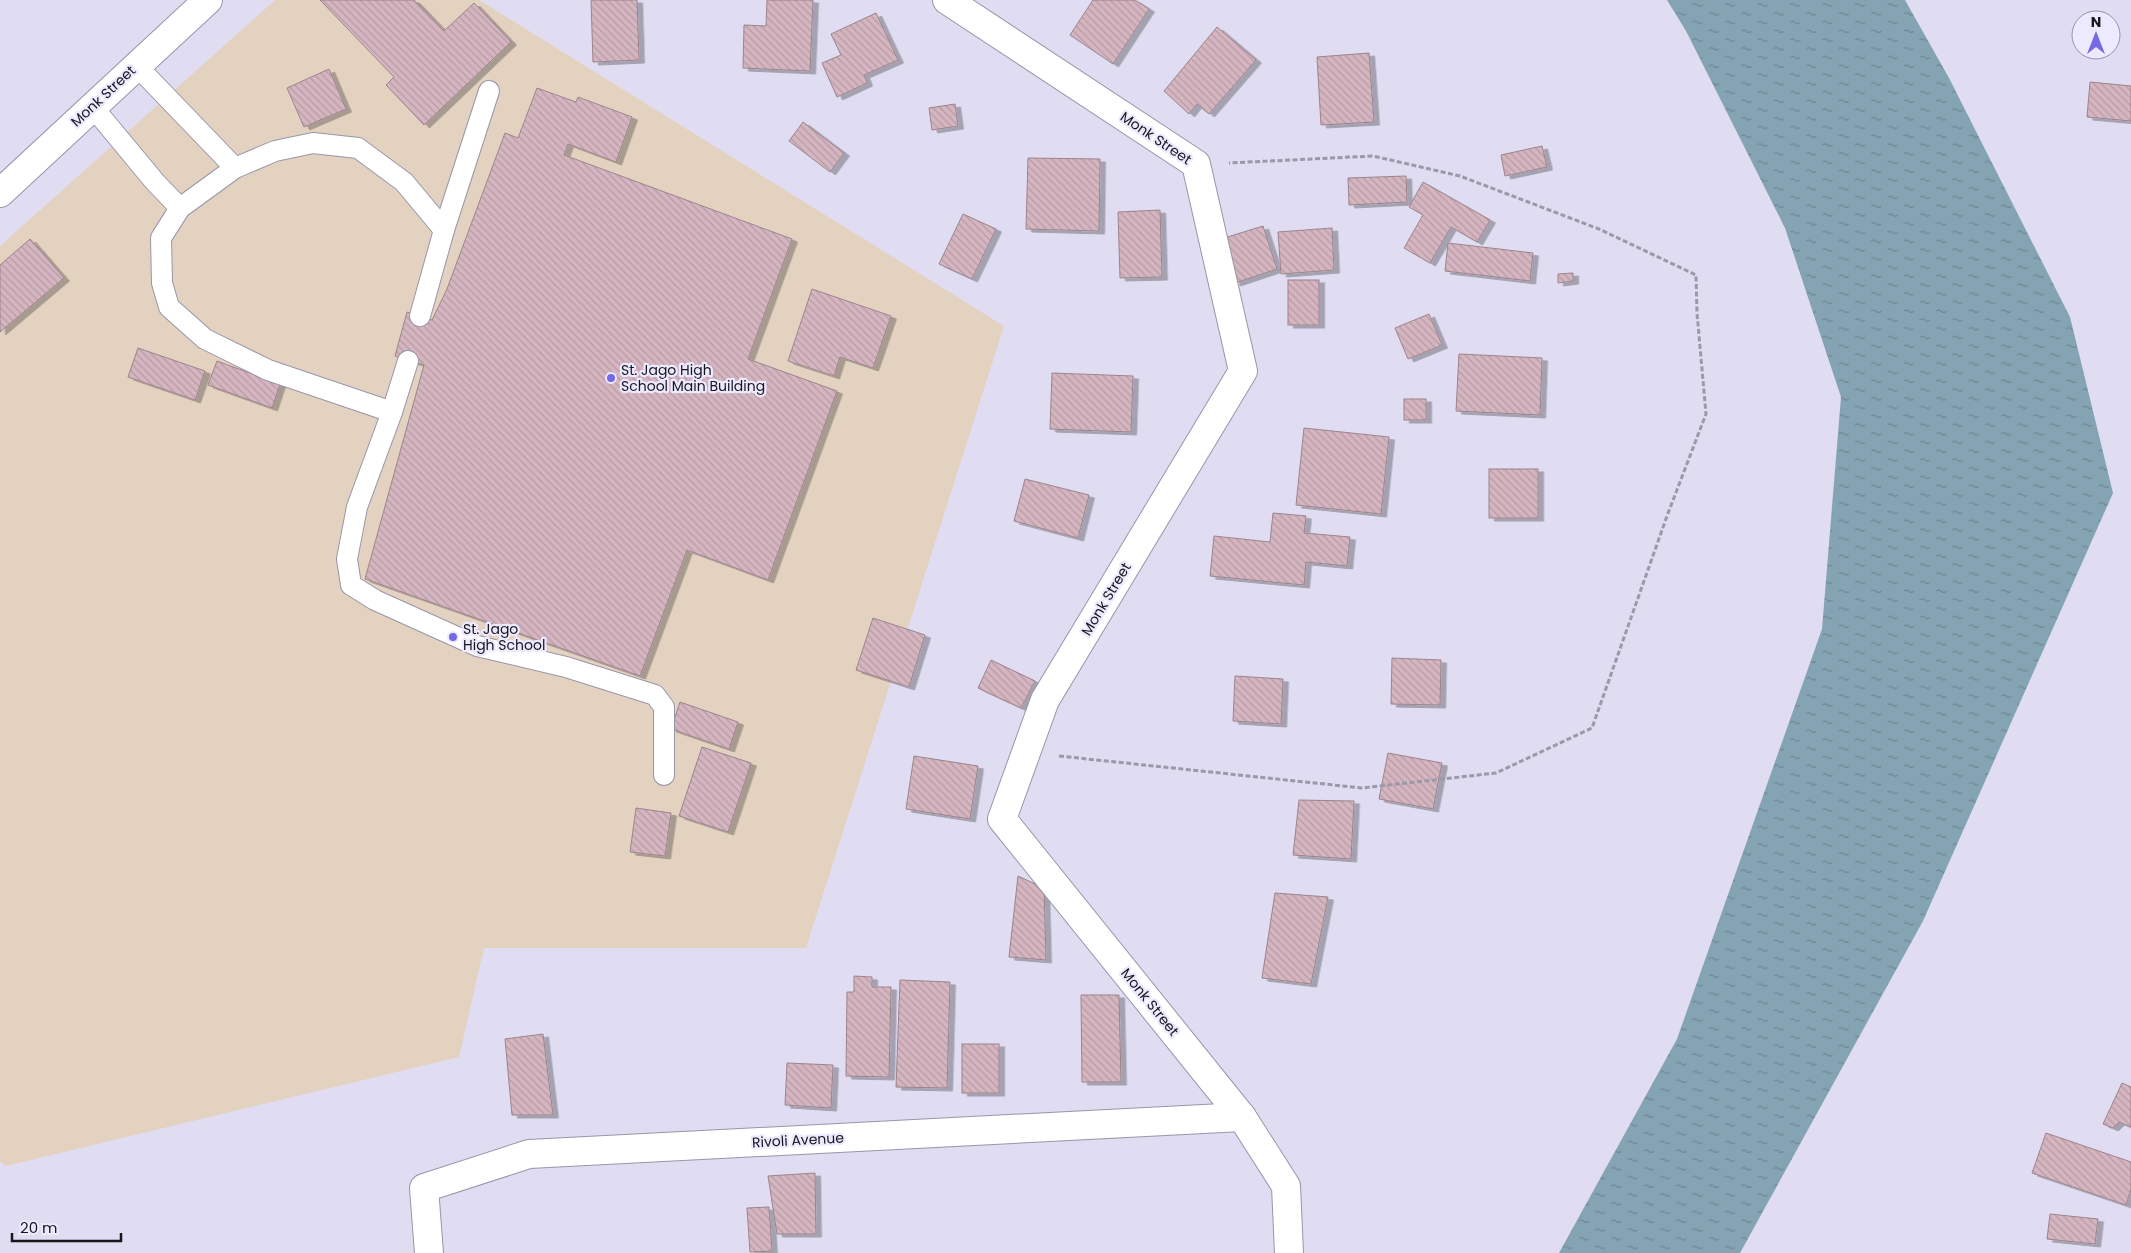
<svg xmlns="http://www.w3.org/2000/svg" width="2131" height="1253" viewBox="0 0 2131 1253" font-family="Poppins,sans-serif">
	<defs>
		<pattern id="water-ripples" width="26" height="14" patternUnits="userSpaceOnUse" patternTransform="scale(1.25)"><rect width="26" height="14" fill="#85a4b3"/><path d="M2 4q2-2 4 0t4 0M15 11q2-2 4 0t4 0" fill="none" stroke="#6c8591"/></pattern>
		<pattern id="building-back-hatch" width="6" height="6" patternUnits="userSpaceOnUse" patternTransform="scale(1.25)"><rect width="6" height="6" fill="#d5b5c0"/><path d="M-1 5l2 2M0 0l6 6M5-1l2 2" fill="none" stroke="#b69ba5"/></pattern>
		<filter id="shadow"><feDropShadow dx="5.5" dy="3" stdDeviation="0" flood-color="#0004"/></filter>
	</defs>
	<rect width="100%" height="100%" fill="#e0dcf1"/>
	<path fill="#e4d2c1" d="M275 0H479L1004 326 806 948H484L459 1057 6 1166 0 1161V246Z"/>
	<path fill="url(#water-ripples)" d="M1667 0H1905L1949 78 2070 317 2113 493 1923 921 1740 1253H1559L1677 1039 1822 629 1841 397 1785 228 1686 31Z"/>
	<g fill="url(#building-back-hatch)" stroke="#9b848c" filter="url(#shadow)">
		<path d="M320 0H414L444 31 474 3 511 42 424 125 386 85 394 77Z"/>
		<path d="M591 0H637L639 60 593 62Z"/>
		<path d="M767 0H813L810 71 743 68 744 25 766 26Z"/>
		<path d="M1093 0H1135L1149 9 1113 64 1070 35Z"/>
		<path d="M876 13 898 60 864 75 867 83 837 97 822 63 841 55 831 34Z"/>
		<path d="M1217 27 1256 60 1209 114 1197 104 1189 114 1164 91Z"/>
		<path d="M1369 53 1374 122 1321 125 1317 57Z"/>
		<path d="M329 69 346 109 304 127 287 88Z"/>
		<path d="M2090 82 2131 86V121L2087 117Z"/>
		<path d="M537 88 576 102 578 97 632 117 616 162 568 144 564 155 792 239 748 359 837 391 768 580 687 550 640 676 365 579 424 365 395 356 407 312 432 320 447 289 505 133 518 138Z"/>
		<path d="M955 104 958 126 932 130 929 108Z"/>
		<path d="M803 122 844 153 830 172 789 141Z"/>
		<path d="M1542 146 1547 167 1505 176 1501 155Z"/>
		<path d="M1028 158 1100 159 1099 231 1026 229Z"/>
		<path d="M1406 176 1407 202 1349 205 1348 178Z"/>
		<path d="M1423 182 1490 220 1477 242 1451 227 1430 263 1404 248 1423 215 1409 207Z"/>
		<path d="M1160 210 1162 277 1120 278 1118 212Z"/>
		<path d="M963 214 996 229 972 279 939 264Z"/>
		<path d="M1263 226 1277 269 1235 283 1221 239Z"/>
		<path d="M1332 228 1334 270 1281 274 1278 232Z"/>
		<path d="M30 239 64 278 0 332V265Z"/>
		<path d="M1448 243 1533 253 1530 281 1445 271Z"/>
		<path d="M1573 273V281L1558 283V274Z"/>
		<rect x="1288" y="280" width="31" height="45"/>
		<path d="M812 289 891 316 873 368 840 357 834 376 788 361Z"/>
		<path d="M1429 314 1442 345 1408 359 1395 328Z"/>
		<path d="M138 348 205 371 195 400 128 377Z"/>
		<path d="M1459 354 1542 358 1540 415 1456 411Z"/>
		<path d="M217 361 280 384 272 408 208 385Z"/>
		<path d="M1052 373 1133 376 1131 432 1050 429Z"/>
		<rect x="1404" y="399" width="22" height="21"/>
		<path d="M1304 428 1389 437 1381 514 1296 505Z"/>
		<rect x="1489" y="469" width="49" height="49"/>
		<path d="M1025 479 1089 495 1078 538 1014 521Z"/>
		<path d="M1273 513 1306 516 1304 533 1350 537 1347 566 1306 562 1304 585 1210 576 1214 536 1270 542Z"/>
		<path d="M873 618 925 635 909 687 856 670Z"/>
		<path d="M1392 658 1441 660 1440 705 1391 704Z"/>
		<path d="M991 660 1035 681 1021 708 978 688Z"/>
		<path d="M1235 676 1283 679 1281 724 1233 721Z"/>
		<path d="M680 702 738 722 729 749 671 729Z"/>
		<path d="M702 747 751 763 728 832 679 816Z"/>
		<path d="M1388 753 1442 763 1433 809 1379 799Z"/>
		<path d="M914 756 978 766 970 819 906 809Z"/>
		<path d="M1299 800 1354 801 1351 859 1293 855Z"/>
		<path d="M636 808 671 813 665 856 630 852Z"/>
		<path d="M1018 876 1044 888 1046 960 1009 957Z"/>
		<path d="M1275 893 1328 897 1311 984 1262 978Z"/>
		<path d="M854 976 872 977V987H891L889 1077 846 1076 847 992H854Z"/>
		<path d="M900 980 950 982 947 1088 896 1087Z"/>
		<path d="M1081 995H1119L1121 1082H1082Z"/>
		<path d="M543 1034 553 1115H512L505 1039Z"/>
		<rect x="962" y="1044" width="37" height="49"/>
		<path d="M787 1063 833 1065 831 1108 785 1105Z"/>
		<path d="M2122 1083 2131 1087V1127L2119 1122 2113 1128 2103 1124Z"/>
		<path d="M2046 1133 2131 1162V1189L2126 1205 2032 1173Z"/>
		<path d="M815 1173 816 1234H777L768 1176Z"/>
		<path d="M769 1207 772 1251 750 1252 747 1208Z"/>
		<path d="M2050 1214 2098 1219 2095 1244 2047 1239Z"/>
	</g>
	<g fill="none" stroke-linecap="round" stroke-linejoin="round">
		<g stroke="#9995a9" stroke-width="22">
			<g id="service">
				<path d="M136 65 235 168"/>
				<path d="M92 106 155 182 180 208 235 168 275 151 313 143 358 148 404 182 444 230 420 316"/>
				<path d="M180 208 161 238 162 283 169 307 205 339 268 370 392 412"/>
				<path d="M444 230 489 91"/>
				<path d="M408 361 392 412 357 507 347 559 351 585 375 600 477 646 566 667 655 695 664 707V775"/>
			</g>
		</g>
		<g stroke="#9995a9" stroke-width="30">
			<g id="minor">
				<path d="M947 0 1196 164 1243 371 1045 700 1002 819 1242 1117 1286 1186 1289 1253"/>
				<path d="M0 193 208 0"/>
				<path d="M429 1253 424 1188 529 1154 1242 1117"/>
			</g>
		</g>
		<path stroke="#9b98a8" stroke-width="3" stroke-dasharray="5 2.5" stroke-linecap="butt" d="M1059 756 1362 788 1496 773 1592 728 1667 516 1706 414 1697 313 1696 275 1599 229 1460 176 1373 156 1229 163"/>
		<use href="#service" stroke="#fff" stroke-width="20"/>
		<use href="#minor" stroke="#fff" stroke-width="28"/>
	</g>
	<g fill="#7269e3" stroke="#ede9ff" stroke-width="2">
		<circle cx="611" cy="378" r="5"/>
		<circle cx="453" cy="637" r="5"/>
	</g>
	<g text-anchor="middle" stroke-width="4.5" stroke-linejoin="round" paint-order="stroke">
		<g font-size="14" fill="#18161d" stroke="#ede9ff">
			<text transform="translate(103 96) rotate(-43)" y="5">Monk Street</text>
			<text transform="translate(1156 138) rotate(34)" y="5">Monk Street</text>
			<text transform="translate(1106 599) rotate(-59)" y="5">Monk Street</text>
			<text transform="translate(1150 1002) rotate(51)" y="5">Monk Street</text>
			<text transform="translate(798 1140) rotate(-3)" y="5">Rivoli Avenue</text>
		</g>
		<g font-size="14" fill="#18161d" stroke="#ede9ff" text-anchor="start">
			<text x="621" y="375">St. Jago High<tspan x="621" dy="16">School Main Building</tspan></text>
			<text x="463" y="634">St. Jago<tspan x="463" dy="16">High School</tspan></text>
		</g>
	</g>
	<g transform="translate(2096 35)"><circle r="24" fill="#ede9ff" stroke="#9895a5"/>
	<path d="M0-4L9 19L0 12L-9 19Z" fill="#7269e3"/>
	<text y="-8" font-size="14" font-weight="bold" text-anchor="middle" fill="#18161d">N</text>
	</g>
	<path d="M12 1233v8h109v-8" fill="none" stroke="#18161d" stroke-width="2.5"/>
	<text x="20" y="1233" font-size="15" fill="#18161d" stroke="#ede9ff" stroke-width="4" paint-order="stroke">20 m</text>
</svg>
